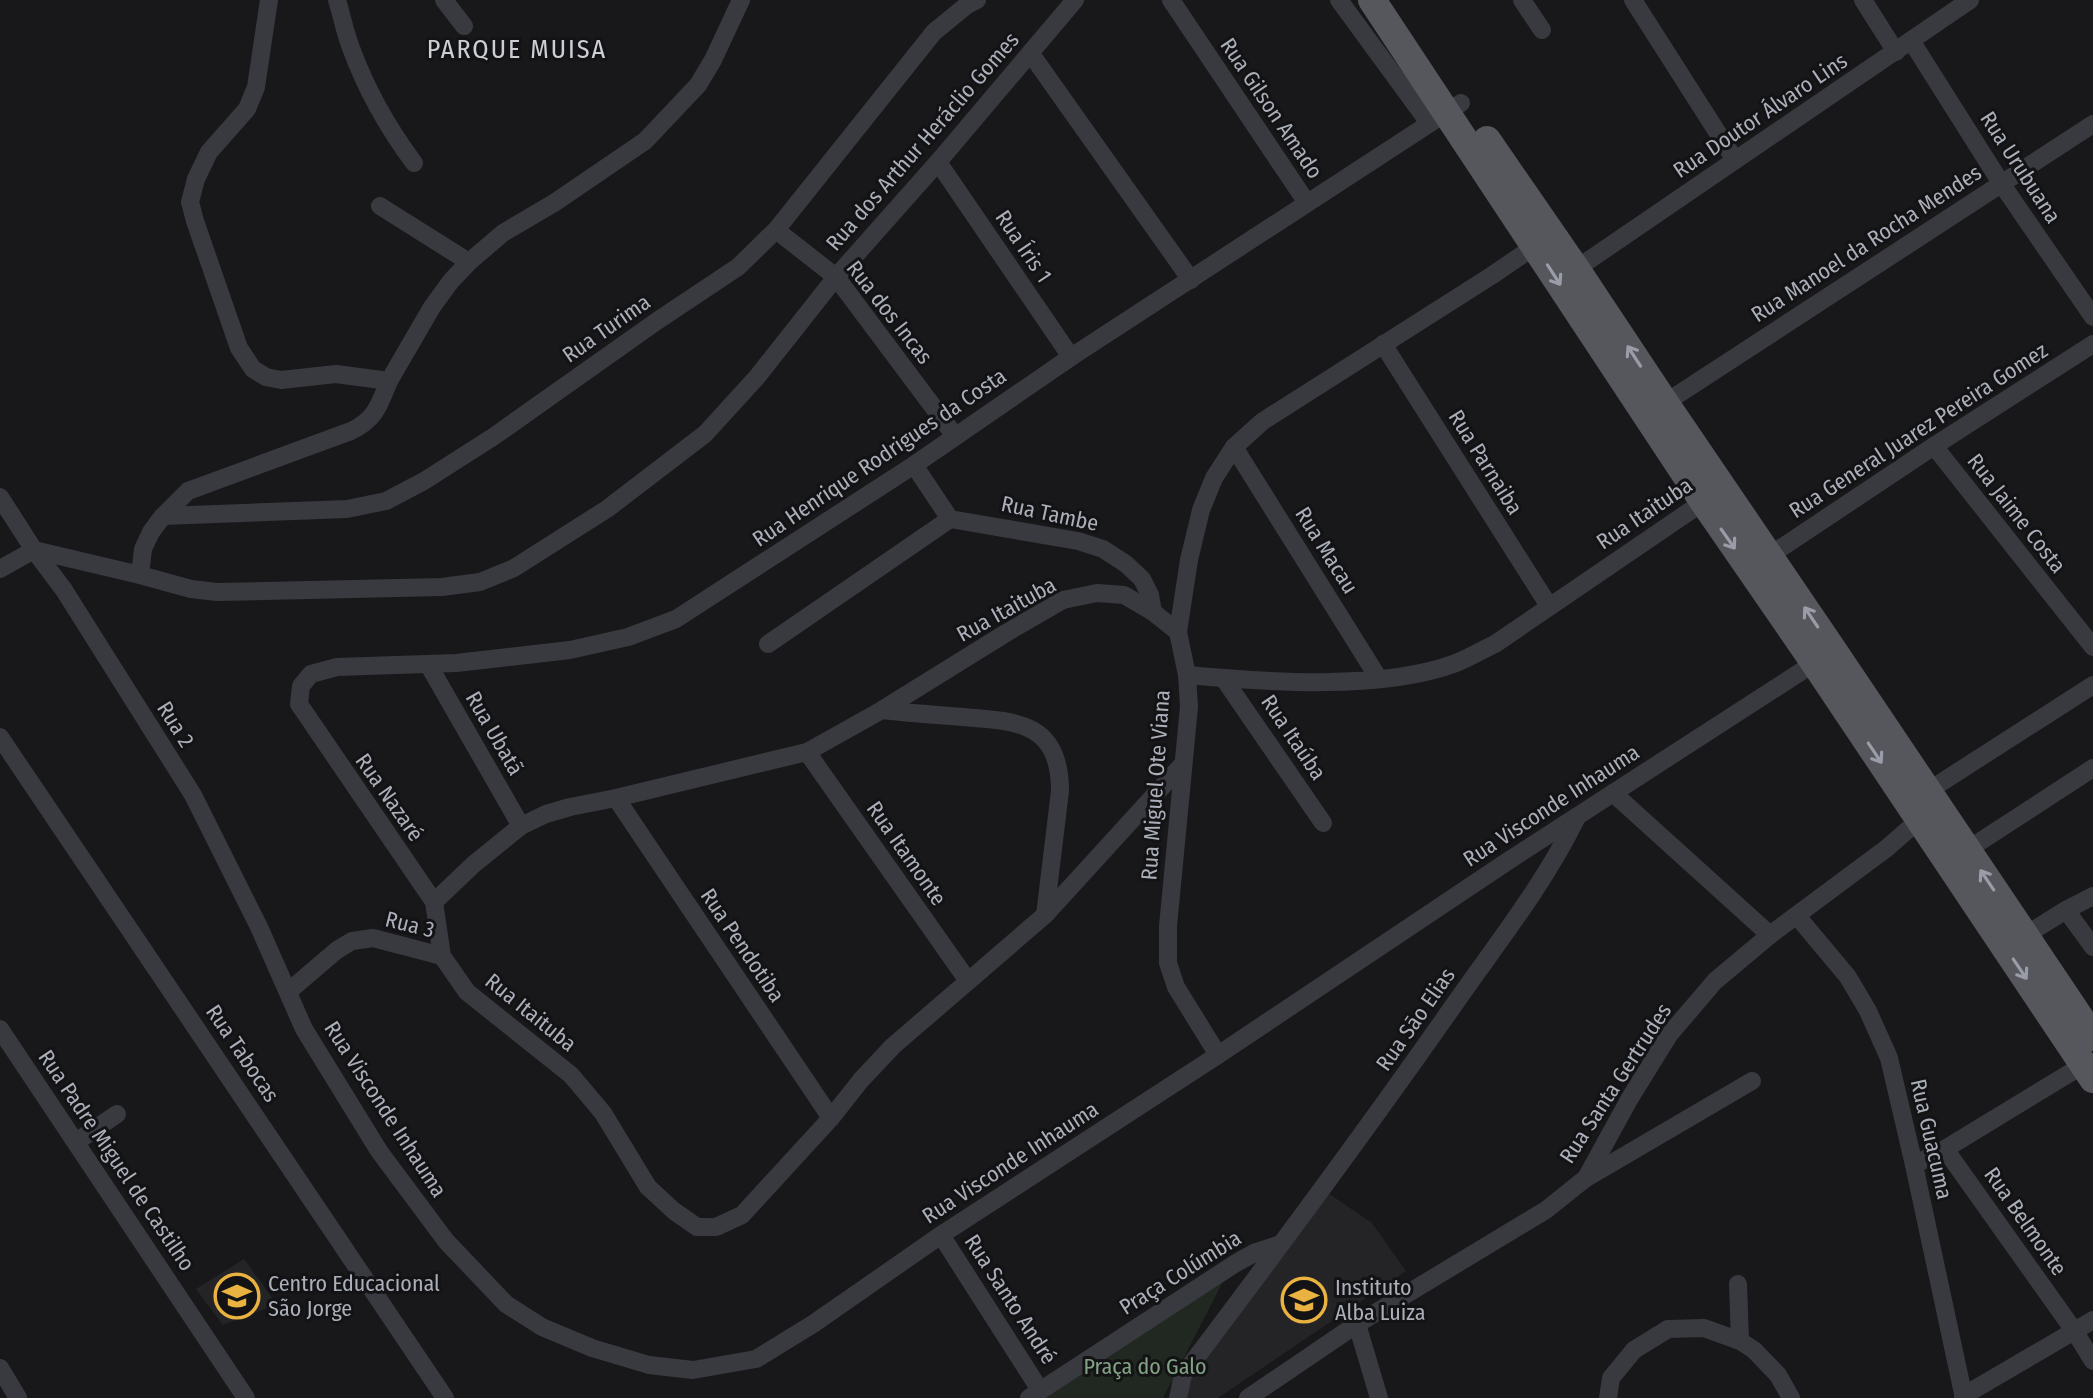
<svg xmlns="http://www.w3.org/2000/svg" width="2093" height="1398" viewBox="0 0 2093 1398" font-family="'Fira Sans Condensed',sans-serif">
	<rect width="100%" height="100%" fill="#18181a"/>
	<g fill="#242427">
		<path d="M1328 1193 1372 1223 1406 1271 1218 1398H1188L1185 1380Z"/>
		<path d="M244 1259 277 1304 223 1325 196 1289Z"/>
	</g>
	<path fill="#202821" d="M1229 1270 1163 1398H1043Z"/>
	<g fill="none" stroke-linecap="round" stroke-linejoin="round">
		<g stroke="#393a3f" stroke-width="18">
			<path d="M337 0C342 16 345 33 351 48 366 89 388 128 414 163"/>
			<path d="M444 0 464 26"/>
			<path d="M1171 0 1307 203"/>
			<path d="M1339 0 1429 123"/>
			<path d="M1522 0 1542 30"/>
			<path d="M1633 0 1735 160"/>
			<path d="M1863 0 1896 52"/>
			<path d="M1912 42 2001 183 2093 317"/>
			<path d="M1031 54 1191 280"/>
			<path d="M938 162 1071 357"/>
			<path d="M380 206 469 262"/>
			<path d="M776 230 836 277 955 436"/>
			<path d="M1576 269 1970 0"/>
			<path d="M1383 344 1549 606"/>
			<path d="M389 381 432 307 451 281 469 262 503 233 554 203 645 141 698 85 713 60 741 0"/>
			<path d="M1665 403 2093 124"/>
			<path d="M1934 446 2093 647"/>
			<path d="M1234 447 1379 679"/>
			<path d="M914 465 950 519 1078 541 1103 549 1126 564 1142 579 1150 595 1153 612"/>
			<path d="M0 497 34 550 64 590 193 795 259 927 304 1029 379 1151 446 1241 506 1304 542 1327 592 1348 649 1365 693 1370 756 1359 813 1324 941 1235 1218 1055 1508 861 1822 658"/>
			<path d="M163 516 347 509 386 501 424 481 493 437 657 321 738 267 776 230 934 32 967 5 977 0"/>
			<path d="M1769 556 1934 446 2093 344"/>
			<path d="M0 569 34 550 140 575 191 589 217 592 442 587 480 582 514 568 607 509 705 434 757 377 836 277 938 162 1075 0"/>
			<path d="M140 575 143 549 151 532 163 516 188 491 351 431C376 419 379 405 389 381L336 374 281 380 266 377 253 369 239 348 195 221 190 202 196 179 209 152 247 109 256 87 269 0"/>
			<path d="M768 644 950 519"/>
			<path d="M428 664 521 826"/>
			<path d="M1187 675C1265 682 1382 691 1456 663 1469 658 1482 650 1495 644L1712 496"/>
			<path d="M1224 679 1323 823"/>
			<path d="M882 710C909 713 936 715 963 717 1018 721 1060 723 1060 791L1045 915"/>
			<path d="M0 737 445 1398"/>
			<path d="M807 752 968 981"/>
			<path d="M1182 765 1045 915 893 1046 861 1080 831 1118 742 1215 716 1227H697L674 1211 648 1187 603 1113 571 1075 467 992 442 956 434 902 299 704 301 686 311 674 337 667 456 663 570 650 628 637 676 619 914 465 1071 357 1461 103"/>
			<path d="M1928 791 2093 685"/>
			<path d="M1613 793 1770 935"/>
			<path d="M616 798 831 1118"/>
			<path d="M1967 850 2093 768"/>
			<path d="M434 902 474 864 521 826 546 814 570 807 616 798 807 752 882 710 1006 633 1063 600 1097 593 1124 595 1153 612 1178 632"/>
			<path d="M2066 910 2093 947"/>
			<path d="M1797 916 1848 977 1868 1011 1889 1058 1914 1165 1964 1398"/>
			<path d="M2024 936 2066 910 2093 896"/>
			<path d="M289 991 337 950 352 941 373 938 442 956"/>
			<path d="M0 1029 246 1398"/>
			<path d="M1218 1055 1176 987 1168 963V926L1189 707 1187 675 1178 632 1189 560 1201 510 1214 478 1234 447 1263 421 1491 276 1535 246"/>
			<path d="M76 1142 117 1114"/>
			<path d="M1945 1149 2075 1332 2093 1361"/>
			<path d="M1914 1165 1945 1149 2083 1065"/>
			<path d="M1588 1177 1752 1081"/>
			<path d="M941 1235 1040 1390"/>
			<path d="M1738 1284 1740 1341"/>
			<path d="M1357 1324 1379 1398"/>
			<path d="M0 1368 18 1398"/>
			<path d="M1963 1396 2093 1320"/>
			<path d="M1029 1398 1236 1263 1256 1252 1281 1244"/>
			<path d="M1178 1398 1183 1375C1276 1252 1368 1128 1456 1002 1498 942 1544 884 1576 819"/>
			<path d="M1248 1398 1357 1324 1546 1210 1586 1178 1630 1098 1669 1035 1715 981 1770 935 1887 848 1920 819"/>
			<path d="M1608 1398 1611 1378 1634 1350 1668 1329 1704 1328 1740 1341 1754 1350 1778 1375 1791 1398"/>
		</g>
		<g stroke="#55575d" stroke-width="28">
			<path d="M1372 0 1703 501 1814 662 2093 1079"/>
			<path d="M1487 140 1576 269 1665 403 1833 650 2093 1037"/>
		</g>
	</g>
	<defs><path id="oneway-shaft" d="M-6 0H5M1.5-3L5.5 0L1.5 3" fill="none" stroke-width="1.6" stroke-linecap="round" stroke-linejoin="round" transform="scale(2)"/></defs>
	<g stroke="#9a9da7">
		<use href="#oneway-shaft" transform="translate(1554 275) rotate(57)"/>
		<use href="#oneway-shaft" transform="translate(1634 356) rotate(-123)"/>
		<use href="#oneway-shaft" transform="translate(1728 539) rotate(55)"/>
		<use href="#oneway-shaft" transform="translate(1811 617) rotate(-124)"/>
		<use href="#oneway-shaft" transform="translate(1875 753) rotate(56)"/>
		<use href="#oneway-shaft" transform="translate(1987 880) rotate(-124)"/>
		<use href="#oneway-shaft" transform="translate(2020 969) rotate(56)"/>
	</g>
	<defs>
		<g id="school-ring" transform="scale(2.3)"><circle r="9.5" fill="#131315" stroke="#e9b241" stroke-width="1.5"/><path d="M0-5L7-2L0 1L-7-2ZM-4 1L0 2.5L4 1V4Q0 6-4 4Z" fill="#e9b241"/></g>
	</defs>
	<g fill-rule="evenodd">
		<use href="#school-ring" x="237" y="1296"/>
		<use href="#school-ring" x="1304" y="1300"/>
	</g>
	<g text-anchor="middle" stroke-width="6" stroke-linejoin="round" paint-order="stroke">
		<g font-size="22" fill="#abafb9" stroke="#131315">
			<text transform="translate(1272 108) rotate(56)" y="8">Rua Gilson Amado</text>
			<text transform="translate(1760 115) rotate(-34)" y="8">Rua Doutor Álvaro Lins</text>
			<text transform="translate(922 141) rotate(-49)" y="8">Rua dos Arthur Heráclio Gomes</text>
			<text transform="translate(2021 167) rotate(57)" y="8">Rua Urubuana</text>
			<text transform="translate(1866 243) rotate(-33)" y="8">Rua Manoel da Rocha Mendes</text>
			<text transform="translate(1024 246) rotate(56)" y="8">Rua Íris 1</text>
			<text transform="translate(890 312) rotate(52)" y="8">Rua dos Incas</text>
			<text transform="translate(606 328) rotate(-35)" y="8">Rua Turima</text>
			<text transform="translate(1918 430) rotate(-33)" y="8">Rua General Juarez Pereira Gomez</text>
			<text transform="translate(879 457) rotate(-34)" y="8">Rua Henrique Rodrigues da Costa</text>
			<text transform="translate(1486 462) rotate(58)" y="8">Rua Parnaiba</text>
			<text transform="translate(1050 513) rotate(12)" y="8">Rua Tambe</text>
			<text transform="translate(1644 513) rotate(-34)" y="8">Rua Itaituba</text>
			<text transform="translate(2017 513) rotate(52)" y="8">Rua Jaime Costa</text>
			<text transform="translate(1327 550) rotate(58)" y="8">Rua Macau</text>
			<text transform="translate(1006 609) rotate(-29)" y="8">Rua Itaituba</text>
			<text transform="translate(176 724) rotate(58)" y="8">Rua 2</text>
			<text transform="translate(495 733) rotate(60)" y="8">Rua Ubatã</text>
			<text transform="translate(1294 737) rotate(56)" y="8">Rua Itaúba</text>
			<text transform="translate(1155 785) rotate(-86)" y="8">Rua Miguel Ote Viana</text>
			<text transform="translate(390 797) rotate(55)" y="8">Rua Nazaré</text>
			<text transform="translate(1551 805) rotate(-33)" y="8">Rua Visconde Inhauma</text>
			<text transform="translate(907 853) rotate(55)" y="8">Rua Itamonte</text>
			<text transform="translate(410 924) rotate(14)" y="8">Rua 3</text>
			<text transform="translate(743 945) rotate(56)" y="8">Rua Pendotiba</text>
			<text transform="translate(531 1012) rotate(39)" y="8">Rua Itaituba</text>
			<text transform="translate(1415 1019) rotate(-55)" y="8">Rua Sāo Elias</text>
			<text transform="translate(243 1053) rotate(56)" y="8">Rua Tabocas</text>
			<text transform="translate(1615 1083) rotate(-57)" y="8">Rua Santa Gertrudes</text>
			<text transform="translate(386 1109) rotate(57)" y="8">Rua Visconde Inhauma</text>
			<text transform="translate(1932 1139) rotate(77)" y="8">Rua Guacuma</text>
			<text transform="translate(117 1160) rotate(56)" y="8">Rua Padre Miguel de Castilho</text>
			<text transform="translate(1010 1162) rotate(-33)" y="8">Rua Visconde Inhauma</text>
			<text transform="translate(2026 1221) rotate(55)" y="8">Rua Belmonte</text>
			<text transform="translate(1180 1272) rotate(-32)" y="8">Praça Colúmbia</text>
			<text transform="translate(1011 1299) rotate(57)" y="8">Rua Santo André</text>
		</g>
		<g font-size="22" fill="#abafb9" stroke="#131315" text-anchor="start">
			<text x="268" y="1291">Centro Educacional<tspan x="268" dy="25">São Jorge</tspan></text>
			<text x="1335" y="1295">Instituto<tspan x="1335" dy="25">Alba Luiza</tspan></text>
		</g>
		<g font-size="22" fill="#83a385" stroke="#131315">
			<text x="1145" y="1374">Praça do Galo</text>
		</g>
		<g font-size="26" letter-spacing="2" fill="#ccced5" stroke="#131315">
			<text x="517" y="58">PARQUE MUISA</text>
		</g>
	</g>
</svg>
